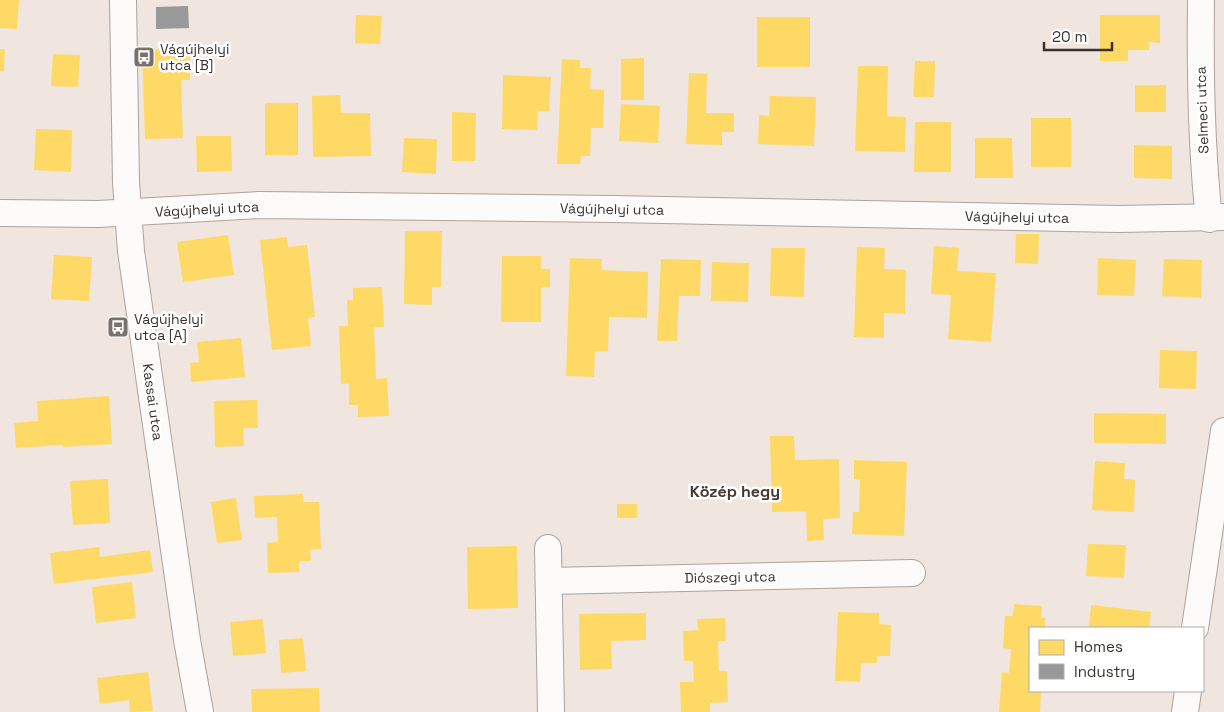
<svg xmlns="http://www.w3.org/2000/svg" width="1224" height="712" viewBox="0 0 1224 712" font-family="'Space Grotesk',sans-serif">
	<rect width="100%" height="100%" fill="#f0e5df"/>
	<g fill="#ffd966">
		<path d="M0 0H19L17 29 0 28Z"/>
		<path d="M356 15 382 16 380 44 355 43Z"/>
		<path d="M1100 15H1160V43L1149 42V50H1128V61H1100Z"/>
		<rect x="757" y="17" width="53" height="50"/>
		<path d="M190 48V80H181L183 138 145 139 142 50Z"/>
		<path d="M0 49H5L4 72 0 71Z"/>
		<path d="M53 54 80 55 78 87 51 86Z"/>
		<path d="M644 58V100H621V59Z"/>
		<path d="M562 59 580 60V68H591L590 89 604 90 603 128H591L590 156H581L580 164H557Z"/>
		<path d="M915 61H935L934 97H913Z"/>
		<path d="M858 66H888L887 116 906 117 905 152 855 151Z"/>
		<path d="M689 73 707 74 706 113H734V132H722V145L686 144Z"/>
		<path d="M503 75 551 77 549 111H538L537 130 502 129Z"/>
		<rect x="1135" y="85" width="31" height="27"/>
		<path d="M340 95 341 113H370L371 156 313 157 312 96Z"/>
		<path d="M770 96 816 97 814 146 758 144 759 115 769 116Z"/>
		<rect x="265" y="103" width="33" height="52"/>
		<path d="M621 104 660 106 658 143 619 141Z"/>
		<path d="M452 112 476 113 475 161H452Z"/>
		<rect x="1031" y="118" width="40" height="49"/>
		<path d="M915 122H951V172H914Z"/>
		<path d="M36 129 72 130 71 172 34 170Z"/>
		<path d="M196 136H231L232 171 197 172Z"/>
		<path d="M404 138 437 139 436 174 402 172Z"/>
		<path d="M975 138H1012L1013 178H975Z"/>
		<path d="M1134 145 1172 146V179L1134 178Z"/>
		<path d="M405 231H442L441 287H432V305L404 304Z"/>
		<path d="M1016 234H1039L1038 264 1015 263Z"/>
		<path d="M228 235 234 275 183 282 177 242Z"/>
		<path d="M287 237 288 247 307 245 315 317 308 318 311 346 272 350 260 240Z"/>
		<path d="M934 246 959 248 957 271 996 273 991 342 948 339 951 295 931 294Z"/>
		<path d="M857 247 885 248 884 269 906 270 905 314 884 313V338L854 337Z"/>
		<path d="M771 248H805L804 297 770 296Z"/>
		<path d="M54 255 92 257 89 301 51 299Z"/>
		<path d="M502 256H541V269H550V287H541V322H501Z"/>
		<path d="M570 258 602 259 601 270 648 272 647 318 609 317 608 351H595L594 377 566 376Z"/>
		<path d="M1098 258 1136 260 1134 296 1097 295Z"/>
		<path d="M661 259 701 260 700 296H679L677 341H657Z"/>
		<path d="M1164 259 1202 260 1201 298 1162 296Z"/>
		<path d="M712 262 749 263 748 302 711 301Z"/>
		<path d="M382 287 384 327H374L376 379 387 378 389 416 358 417V405H349V383L341 384 339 326H348L347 300H353V288Z"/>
		<path d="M241 338 245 377 191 382 190 363 199 362 197 342Z"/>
		<path d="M1160 350 1197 351 1196 389 1159 388Z"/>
		<path d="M109 396 112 444 63 447V445L16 448 14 423 38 421 37 401Z"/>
		<path d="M257 400 258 428H243L244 446 215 447 214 401Z"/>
		<path d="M1094 413 1166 414V444L1094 443Z"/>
		<path d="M770 436H794L795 460 839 459 840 518 823 519 824 540 807 541 806 511 772 512Z"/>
		<path d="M854 460 907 462 904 536 852 534 853 512H859L860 479H854Z"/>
		<path d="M1095 461 1125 463 1124 479 1135 480 1134 512 1092 510Z"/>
		<path d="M108 479 110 523 73 525 70 481Z"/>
		<path d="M303 494V502H319L321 549 310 550 311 561H299V572L268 573 267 543 278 542 277 517 255 518 254 496Z"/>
		<path d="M236 498 242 540 217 543 211 502Z"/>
		<rect x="617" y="504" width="20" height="14"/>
		<path d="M1088 544 1126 545 1124 578 1086 576Z"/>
		<path d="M517 546 518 608 468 609 467 547Z"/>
		<path d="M99 547 100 557 150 550 153 572 54 584 50 553Z"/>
		<path d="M132 582 136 618 96 623 92 587Z"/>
		<path d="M1014 604 1042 606 1041 618H1045V628H1030V691H1041L1040 712H999L1002 672 1009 673 1011 649 1003 648 1005 616H1013Z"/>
		<path d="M1091 605 1151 612 1149 628H1089Z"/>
		<path d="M838 612 879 613V624L891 625 890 656H877V663H861L860 682 835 681Z"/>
		<path d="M646 613V640L611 641 612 669 580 670 579 614Z"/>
		<path d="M725 618 726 641H718L719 671H727L728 702 710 703V712H681L680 682H694L693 661H684L683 631 698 630 697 619Z"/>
		<path d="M263 619 266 653 233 656 230 622Z"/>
		<path d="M303 638 306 671 281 673 279 640Z"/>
		<path d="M148 672 153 711 130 712 129 700 100 704 97 678Z"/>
		<path d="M319 688 320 712H252L251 689Z"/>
	</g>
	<path fill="#999" d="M188 6 189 28 156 29V7Z"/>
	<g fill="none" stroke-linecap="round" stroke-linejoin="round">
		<g stroke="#aba39e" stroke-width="28">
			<g id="street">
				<path d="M123 0 126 182 131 251 187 640 200 712"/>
				<path d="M1201 0C1200 73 1201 146 1209 219"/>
				<path d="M0 213 98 214 259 205 613 209 1118 219 1224 217"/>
				<path d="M548 548 551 712"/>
				<path d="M549 581 912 573"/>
				<path d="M1195 628 1224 431"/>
				<path d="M1185 712 1188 691"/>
			</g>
		</g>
		<use href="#street" stroke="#fdfbfa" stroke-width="26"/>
	</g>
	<defs>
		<g id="bus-square" transform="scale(1.125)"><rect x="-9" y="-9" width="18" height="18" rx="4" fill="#79716b" stroke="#fff"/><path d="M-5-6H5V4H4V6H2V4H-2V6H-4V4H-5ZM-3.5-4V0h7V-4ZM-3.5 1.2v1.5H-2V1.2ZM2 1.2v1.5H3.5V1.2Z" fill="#fff"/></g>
	</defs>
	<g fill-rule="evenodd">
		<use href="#bus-square" x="144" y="57"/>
		<use href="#bus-square" x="118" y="327"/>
	</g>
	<g text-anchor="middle" stroke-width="5" stroke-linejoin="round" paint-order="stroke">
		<g font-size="14" fill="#39322d" stroke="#fff" text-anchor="start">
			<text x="160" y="54">Vágújhelyi<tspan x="160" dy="16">utca [B]</tspan></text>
			<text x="134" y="324">Vágújhelyi<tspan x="134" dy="16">utca [A]</tspan></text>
		</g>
		<g font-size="14" fill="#39322d" stroke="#fff">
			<text transform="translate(1202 110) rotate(-92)" y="5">Selmeci utca</text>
			<text transform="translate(207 209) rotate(-3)" y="5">Vágújhelyi utca</text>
			<text transform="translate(612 209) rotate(1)" y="5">Vágújhelyi utca</text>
			<text transform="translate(1017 217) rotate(1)" y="5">Vágújhelyi utca</text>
			<text transform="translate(153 402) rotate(82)" y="5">Kassai utca</text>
			<text transform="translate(730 577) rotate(-1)" y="5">Diószegi utca</text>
		</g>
		<g font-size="16" font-weight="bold" fill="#47392f" stroke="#fff">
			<text x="735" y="497">Közép hegy</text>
		</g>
	</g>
	<rect x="1029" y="627" width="175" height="65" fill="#ffffff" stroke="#b0adab"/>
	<rect x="1039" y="640" width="25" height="15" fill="#ffd966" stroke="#b0adab"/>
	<text x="1074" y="652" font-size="15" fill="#39322d">Homes</text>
	<rect x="1039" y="664" width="25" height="15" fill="#999999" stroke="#b0adab"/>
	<text x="1074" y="677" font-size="15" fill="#39322d">Industry</text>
	<path d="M1044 42v8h68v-8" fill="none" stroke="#39322d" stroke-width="2.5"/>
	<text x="1052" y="42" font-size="15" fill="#39322d" stroke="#ffffff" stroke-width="4" paint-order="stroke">20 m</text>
</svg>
